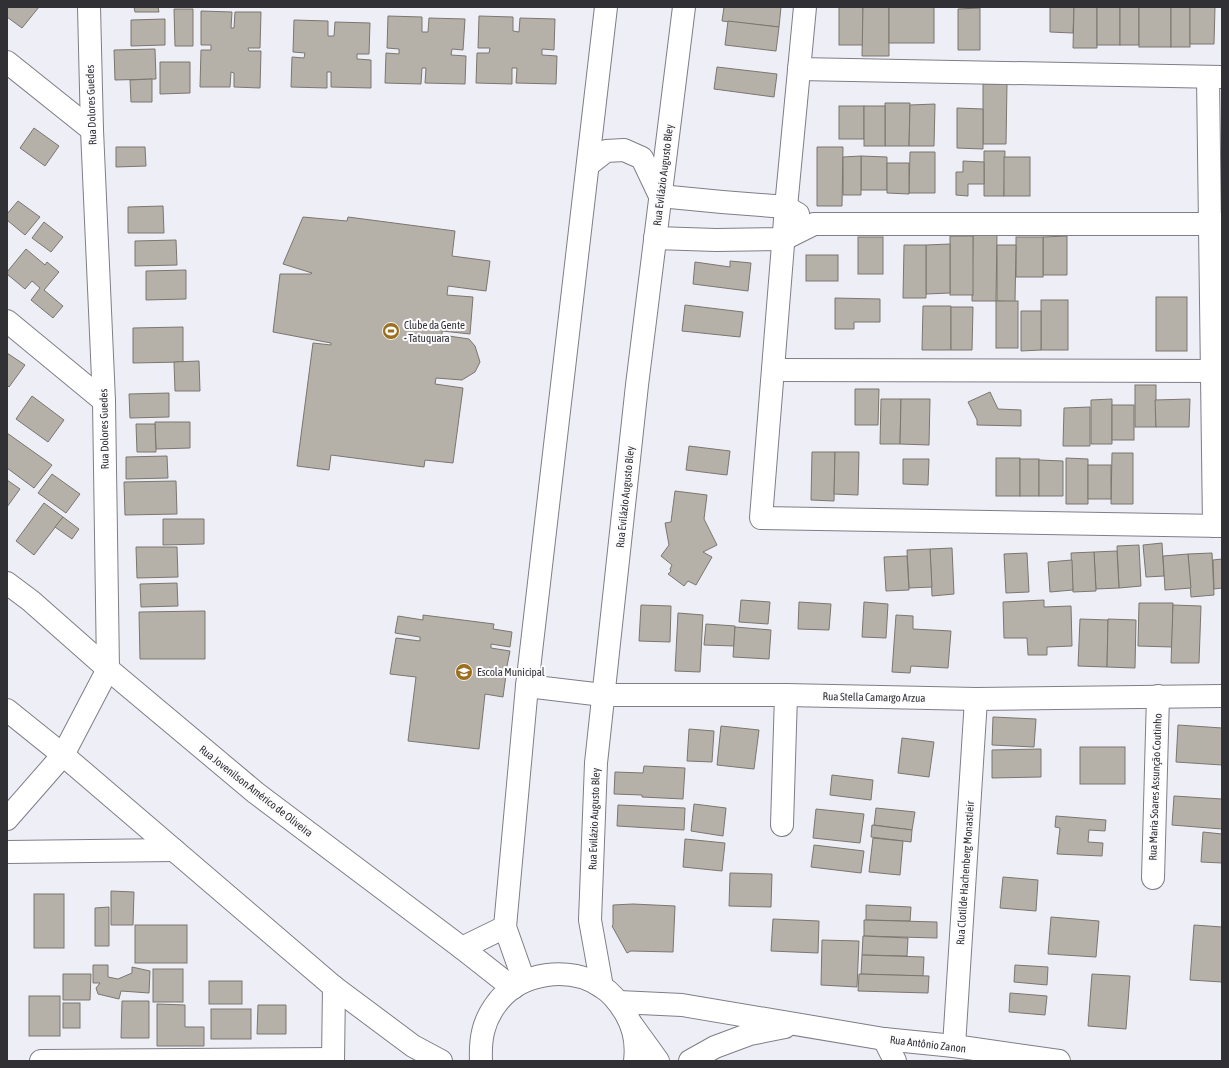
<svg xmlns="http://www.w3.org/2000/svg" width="1229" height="1068" viewBox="0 0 1229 1068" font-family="'Asap Condensed',sans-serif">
	<rect width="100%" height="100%" fill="#eeeef7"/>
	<g fill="#b5b0a8" stroke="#7b766f">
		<path d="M7 7H39L22 28 7 17Z"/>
		<path d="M134 7H158L159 12H135Z"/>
		<path d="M724 7H781L779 27 722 21Z"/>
		<rect x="839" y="7" width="24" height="38"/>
		<path d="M863 7H889V56H862Z"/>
		<rect x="889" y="7" width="45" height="36"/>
		<path d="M1050 7H1074L1073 33 1050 32Z"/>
		<path d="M1074 7H1097V48H1073Z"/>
		<rect x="1097" y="7" width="23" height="38"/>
		<rect x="1120" y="7" width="19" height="38"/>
		<rect x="1139" y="7" width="32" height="40"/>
		<rect x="1171" y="7" width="19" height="40"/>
		<path d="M1190 7H1215L1214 44H1190Z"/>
		<path d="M980 8V50H958V9Z"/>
		<path d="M174 9H193V46H175Z"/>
		<path d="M201 11 232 12 231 28H234L235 12H261L260 48H248L249 51H261L260 88 234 87V73L231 72 230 87H200L201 50H211V45H201Z"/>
		<path d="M388 16 422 17V32H428L429 18 465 19 463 50 452 49 451 55 466 56 465 84 425 83 426 68H422L421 84 385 83 386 53 399 54V49L387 48Z"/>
		<path d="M479 16 513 17V31L519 32 520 18 555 19 554 50 542 49V55L557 56 556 84 516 83 517 68H512V84L476 83 477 53H489L490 48H478Z"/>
		<path d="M165 19V45L131 46V20Z"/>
		<path d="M294 20 328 21V36H334L335 22 370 23 369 54H357V59L371 60V88L331 87V72H327V88L291 87 292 57 304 58 305 53 293 52Z"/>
		<path d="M728 21 779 27 776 51 725 45Z"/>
		<path d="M155 49 156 79 115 80 114 50Z"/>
		<path d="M160 62H190V93L160 94Z"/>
		<path d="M717 67 777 74 774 97 714 89Z"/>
		<path d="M152 79V102H131L130 80Z"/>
		<path d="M983 84H1007L1006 144H983Z"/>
		<path d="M885 103H910L909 146H885Z"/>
		<path d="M935 104 934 146H909L910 105Z"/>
		<rect x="839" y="106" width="25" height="33"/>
		<rect x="864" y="106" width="21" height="40"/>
		<path d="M957 108 983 109V149L957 148Z"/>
		<path d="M34 128 59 146 45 166 20 148Z"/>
		<path d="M116 147H145L146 166 116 167Z"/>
		<path d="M817 147H843L842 206H817Z"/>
		<path d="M984 151H1005L1004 196H984Z"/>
		<path d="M910 152H935V193H909Z"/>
		<path d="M861 156 887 157V190H861Z"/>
		<path d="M861 156V195H843V157Z"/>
		<rect x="1004" y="157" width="26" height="39"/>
		<path d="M963 161 984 162V184H968V196L956 195V172H963Z"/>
		<path d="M887 163H909V194L887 193Z"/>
		<path d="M18 201 40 217 25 235 7 220V214Z"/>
		<path d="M163 206 164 233H128V207Z"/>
		<path d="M303 217 347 221 348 217 455 231 452 256 490 261 486 291 448 286 447 295 473 297 470 334 442 331V335L469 339 475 346 480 362 475 372 462 380 436 378 435 384 463 388 453 463 425 460 424 467 331 455 329 470 297 466 313 343 331 345V343L273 332 280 274H311L312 273 283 264Z"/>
		<path d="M44 222 63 237 51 252 32 238Z"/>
		<path d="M973 234H997L996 301H972Z"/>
		<rect x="950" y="236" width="23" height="59"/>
		<path d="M1067 236V275H1043V237Z"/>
		<rect x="858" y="237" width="25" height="37"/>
		<rect x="1016" y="237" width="27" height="40"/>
		<path d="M176 240 177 265 135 266V241Z"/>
		<path d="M950 244V293L926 294V245Z"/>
		<path d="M904 245H926V298H903Z"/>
		<path d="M997 245H1016L1015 302 997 301Z"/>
		<path d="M26 249 45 265 47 262 59 272 44 290 63 306 53 318 31 300 40 288 32 281 25 289 7 274V272Z"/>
		<rect x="806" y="255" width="32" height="26"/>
		<path d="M730 261 751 263 748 291 693 284 695 262 730 267Z"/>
		<path d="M186 270V299L146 300V271Z"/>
		<rect x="1156" y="297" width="31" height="54"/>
		<path d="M835 298 880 299V322H854V329H835Z"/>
		<rect x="1041" y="300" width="27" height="50"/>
		<rect x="996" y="301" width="22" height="47"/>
		<path d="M685 305 743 312 740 337 682 331Z"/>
		<path d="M923 306H951V350H922Z"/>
		<path d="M951 307H973L972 350H951Z"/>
		<path d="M1021 311H1041V350L1021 351Z"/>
		<path d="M183 327V362L133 363V328Z"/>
		<path d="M7 353 25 365 9 387 7 385Z"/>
		<path d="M199 361 200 391H175L174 362Z"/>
		<rect x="1135" y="385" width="21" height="42"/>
		<path d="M855 389H879L878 425H855Z"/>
		<path d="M990 392 998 409 1021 410V426L977 425V420L968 402Z"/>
		<path d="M169 393V417L130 418 129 394Z"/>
		<path d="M32 396 64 420 48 442 16 419Z"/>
		<path d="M881 399H901L900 444H880Z"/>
		<path d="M901 399H930L929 445 900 444Z"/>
		<path d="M1112 399V444H1091V400Z"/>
		<path d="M1190 399 1189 427H1156L1155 400Z"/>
		<rect x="1112" y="405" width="22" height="35"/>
		<path d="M1090 407V446H1063L1064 408Z"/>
		<path d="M155 422H190V448L156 449Z"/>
		<path d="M136 424H155L156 452H137Z"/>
		<path d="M7 433 52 465 34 488 7 468Z"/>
		<path d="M689 446 730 451 727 475 686 470Z"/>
		<path d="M812 452H835L834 501 811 500Z"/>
		<path d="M835 452H859L858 495 834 494Z"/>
		<path d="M1112 453H1133V504H1111Z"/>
		<path d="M167 456 168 478 126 479V457Z"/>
		<rect x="996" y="458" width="24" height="38"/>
		<path d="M1066 458 1088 459V504H1066Z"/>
		<path d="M903 459H929L928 485 903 484Z"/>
		<rect x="1020" y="459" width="19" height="37"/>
		<path d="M1039 460 1063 461V496H1039Z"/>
		<rect x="1088" y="465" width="23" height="34"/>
		<path d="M52 474 80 494 66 513 38 493Z"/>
		<path d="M7 480 20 489 7 507Z"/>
		<path d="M176 481 177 514 125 515 124 482Z"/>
		<path d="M675 491 707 495 704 519 717 545 703 552 712 557 696 585 688 581 684 586 668 574 671 571 670 569 672 565 661 556 669 545 665 523 671 522Z"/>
		<path d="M44 503 63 517 34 555 16 541Z"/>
		<path d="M63 517 79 529 72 539 55 527Z"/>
		<path d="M163 519H204V544L163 545Z"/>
		<path d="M1162 543 1164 576 1146 577 1143 545Z"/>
		<path d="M1139 545 1141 586 1119 588 1117 546Z"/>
		<path d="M136 547H177L178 577 137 578Z"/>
		<path d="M952 548 954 594 932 596 930 549Z"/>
		<path d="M930 549 932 587 909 588 907 550Z"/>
		<path d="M1117 551 1119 588 1096 589 1094 552Z"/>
		<path d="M1094 552 1096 591 1073 592 1071 553Z"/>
		<path d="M1027 553 1029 592 1006 593 1004 554Z"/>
		<path d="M1212 553 1214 595 1191 597 1188 554Z"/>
		<path d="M1188 554 1191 588 1165 590 1163 556Z"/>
		<path d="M907 556 909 590 886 591 884 557Z"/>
		<path d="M1222 559V588L1214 589 1213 560Z"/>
		<path d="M1072 560 1073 590 1050 592 1048 562Z"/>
		<path d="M177 583 178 606 141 607 140 584Z"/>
		<path d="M741 600 770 602 768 624 739 622Z"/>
		<path d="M1044 600V607L1071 606 1072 646 1047 647V655H1028L1027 638H1004L1003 602Z"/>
		<path d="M799 602 831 604 829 630 798 629Z"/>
		<path d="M864 602 888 604 886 638 862 637Z"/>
		<path d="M1139 603H1173L1172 647 1138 646Z"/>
		<path d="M641 605 671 606 670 642 639 641Z"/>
		<path d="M1173 605 1201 606 1199 663H1171Z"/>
		<path d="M205 611V659H140L139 612Z"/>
		<path d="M678 613 703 615 700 672 675 671Z"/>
		<path d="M423 615 494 624 493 629 512 632 510 647 491 644V648L510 651 506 671 489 668 488 672 506 675 503 697 485 694 479 749 408 741 416 677 390 674 396 638 420 641V637L395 633 398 616 423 620Z"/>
		<path d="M896 615 913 616V629L951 631 948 668 911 666 910 673 892 672Z"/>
		<path d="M1080 619 1108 620 1107 667 1078 666Z"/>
		<path d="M1108 619 1136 620 1135 668 1107 667Z"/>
		<path d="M706 624 735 626 734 646 704 645Z"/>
		<path d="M735 627 771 630 769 659 733 657Z"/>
		<path d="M993 717 1036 719 1034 747 992 745Z"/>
		<path d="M1178 725 1222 728V765L1176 762Z"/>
		<path d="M721 726 759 730 754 769 717 765Z"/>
		<path d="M689 729 714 731 712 762 687 761Z"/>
		<path d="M902 738 934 742 929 777 898 773Z"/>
		<rect x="1080" y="747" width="45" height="37"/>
		<path d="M1041 749V777L992 778V750Z"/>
		<path d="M644 766 685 768 683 799 642 797V795L614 794 615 772 643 773Z"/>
		<path d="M832 775 873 780 871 800 830 795Z"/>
		<path d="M1174 796 1222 799V829L1172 825Z"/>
		<path d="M694 804 726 808 723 836 691 831Z"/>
		<path d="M618 805 685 808 684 830 617 826Z"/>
		<path d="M876 808 915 812 912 830 874 825Z"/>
		<path d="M816 809 864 814 860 843 813 838Z"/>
		<path d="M1056 816 1106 820 1105 831 1089 830 1088 842 1103 843 1102 856 1057 854 1060 828 1055 827Z"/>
		<path d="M872 825 912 830 911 842 871 837Z"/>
		<path d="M1203 832 1222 834V863L1201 862Z"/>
		<path d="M873 838 903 841 900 875 869 872Z"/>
		<path d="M685 839 725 843 722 871 683 867Z"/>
		<path d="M814 845 864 851 861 873 811 867Z"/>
		<path d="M730 873 772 874 771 907 729 906Z"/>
		<path d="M1003 877 1038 880 1036 911 1000 908Z"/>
		<path d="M111 891 134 892 133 925H111Z"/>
		<rect x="34" y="894" width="30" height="54"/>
		<path d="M633 904 675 906 673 952 631 951 627 953 612 926 613 925V905Z"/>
		<path d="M866 905 911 907 910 921 866 920Z"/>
		<path d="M109 907V946H95V908Z"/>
		<path d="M1051 917 1099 921 1096 957 1048 954Z"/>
		<path d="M773 919 819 921 818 953 771 951Z"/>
		<path d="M864 920 937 922V938L864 936Z"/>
		<rect x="135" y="925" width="52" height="38"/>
		<path d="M1194 925 1222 927V982L1190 980Z"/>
		<path d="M863 936 908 938 907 956 862 955Z"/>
		<path d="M822 940 859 941 857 987 821 985Z"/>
		<path d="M862 955 924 957 923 976 861 974Z"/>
		<path d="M93 965H108V977L118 979 132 973V967L150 971 149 993 121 991 119 999 98 994 96 988 100 983H93Z"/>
		<path d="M1015 965 1048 967 1047 985 1014 982Z"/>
		<rect x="153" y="969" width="30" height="33"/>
		<path d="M63 974H91L90 1000H63Z"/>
		<path d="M859 974 929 976 928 993 858 991Z"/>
		<path d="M1092 974 1130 976 1126 1029 1088 1026Z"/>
		<rect x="209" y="981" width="33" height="23"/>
		<path d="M1010 993 1047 996 1045 1015 1009 1012Z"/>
		<rect x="29" y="996" width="31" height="40"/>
		<path d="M122 1001H149V1038H121Z"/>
		<rect x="63" y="1003" width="17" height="25"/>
		<path d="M157 1004 185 1005V1027H204V1046H157Z"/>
		<path d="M258 1005H286V1034H257Z"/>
		<rect x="211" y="1009" width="40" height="30"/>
	</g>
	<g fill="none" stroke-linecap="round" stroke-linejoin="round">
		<g stroke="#7f7e87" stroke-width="24">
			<g id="street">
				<path d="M805 7 786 207 761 518 1222 526"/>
				<path d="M7 62 92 130"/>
				<path d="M799 69 1222 77"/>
				<path d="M1208 77 1214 526"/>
				<path d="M588 165 606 151 624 150 642 158 660 196 722 202 786 207 798 214"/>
				<path d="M655 238 716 240 784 239 814 224H1222"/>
				<path d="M7 321 104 401"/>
				<path d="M773 370 1222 371"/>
				<path d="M527 686 603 695H786L976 699 1222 696"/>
				<path d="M7 819 63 755 108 669 104 401 92 130 89 7"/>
				<path d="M782 825 786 695"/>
				<path d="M7 852 174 850"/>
				<path d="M1153 878 1158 696"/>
				<path d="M632 1025 658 1061"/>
				<path d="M884 1039 895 1061"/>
				<path d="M954 1046 976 699"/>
				<path d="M41 1061 333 1059"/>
			</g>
		</g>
		<g stroke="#7f7e87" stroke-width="24">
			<g id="secondary">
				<path d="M7 583 31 601 108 669 256 793 462 948 513 988"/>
				<path d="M7 710 63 755 334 987 413 1046 441 1061"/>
				<path d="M462 948 505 927"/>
				<path d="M524 981 505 927 527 686 606 7"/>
				<path d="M602 987 590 920 596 763 637 385 684 7"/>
				<path d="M619 1002 682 1005 884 1039 954 1046 1059 1061"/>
				<path d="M333 1061 334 987"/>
				<path d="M481 1061C480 1039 483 1021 497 1003 520 972 570 965 602 987 612 993 620 1004 626 1014 634 1028 637 1045 635 1061"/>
				<path d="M690 1061 715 1047 750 1034 785 1027"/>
			</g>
		</g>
		<use href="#street" stroke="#fff" stroke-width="22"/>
		<use href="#secondary" stroke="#fff" stroke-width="22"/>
	</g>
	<defs>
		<g id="stadium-disc" transform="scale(0.9)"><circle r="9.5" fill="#9b6f1e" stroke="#fcfcfe"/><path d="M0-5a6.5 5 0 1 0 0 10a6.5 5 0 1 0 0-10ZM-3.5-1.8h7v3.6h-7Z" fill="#fff"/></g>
		<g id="school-disc" transform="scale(0.9)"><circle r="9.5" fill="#9b6f1e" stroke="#fcfcfe"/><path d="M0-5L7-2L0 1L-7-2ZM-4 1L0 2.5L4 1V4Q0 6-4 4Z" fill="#fff"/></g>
	</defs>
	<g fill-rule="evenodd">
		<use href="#stadium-disc" x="391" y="331"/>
		<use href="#school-disc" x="464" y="672"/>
	</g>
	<g text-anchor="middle" stroke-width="4" stroke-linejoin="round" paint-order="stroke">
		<g font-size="11" fill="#313135" stroke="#fcfcfe">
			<text transform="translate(91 105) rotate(-92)" y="4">Rua Dolores Guedes</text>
			<text transform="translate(663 175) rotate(-83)" y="4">Rua Evilázio Augusto Bley</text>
			<text transform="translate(104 429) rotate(-91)" y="4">Rua Dolores Guedes</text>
			<text transform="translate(625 497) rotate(-84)" y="4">Rua Evilázio Augusto Bley</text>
			<text transform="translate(874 697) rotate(1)" y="4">Rua Stella Camargo Arzua</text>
			<text transform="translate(1155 787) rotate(-88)" y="4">Rua Maria Soares Assunção Coutinho</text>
			<text transform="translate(256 791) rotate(38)" y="4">Rua Jovenilson Américo de Oliveira</text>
			<text transform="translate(594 819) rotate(-88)" y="4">Rua Evilázio Augusto Bley</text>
			<text transform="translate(965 873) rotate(-86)" y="4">Rua Clotilde Hachenberg Monastieir</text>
			<text transform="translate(928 1044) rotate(7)" y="4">Rua Antônio Zanon</text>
		</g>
		<g font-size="11" fill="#313135" stroke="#fcfcfe" text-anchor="start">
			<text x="404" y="329">Clube da Gente<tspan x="404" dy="13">- Tatuquara</tspan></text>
			<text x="477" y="676">Escola Municipal</text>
		</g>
	</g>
	<rect width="1229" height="1068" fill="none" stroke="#313135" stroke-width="16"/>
</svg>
